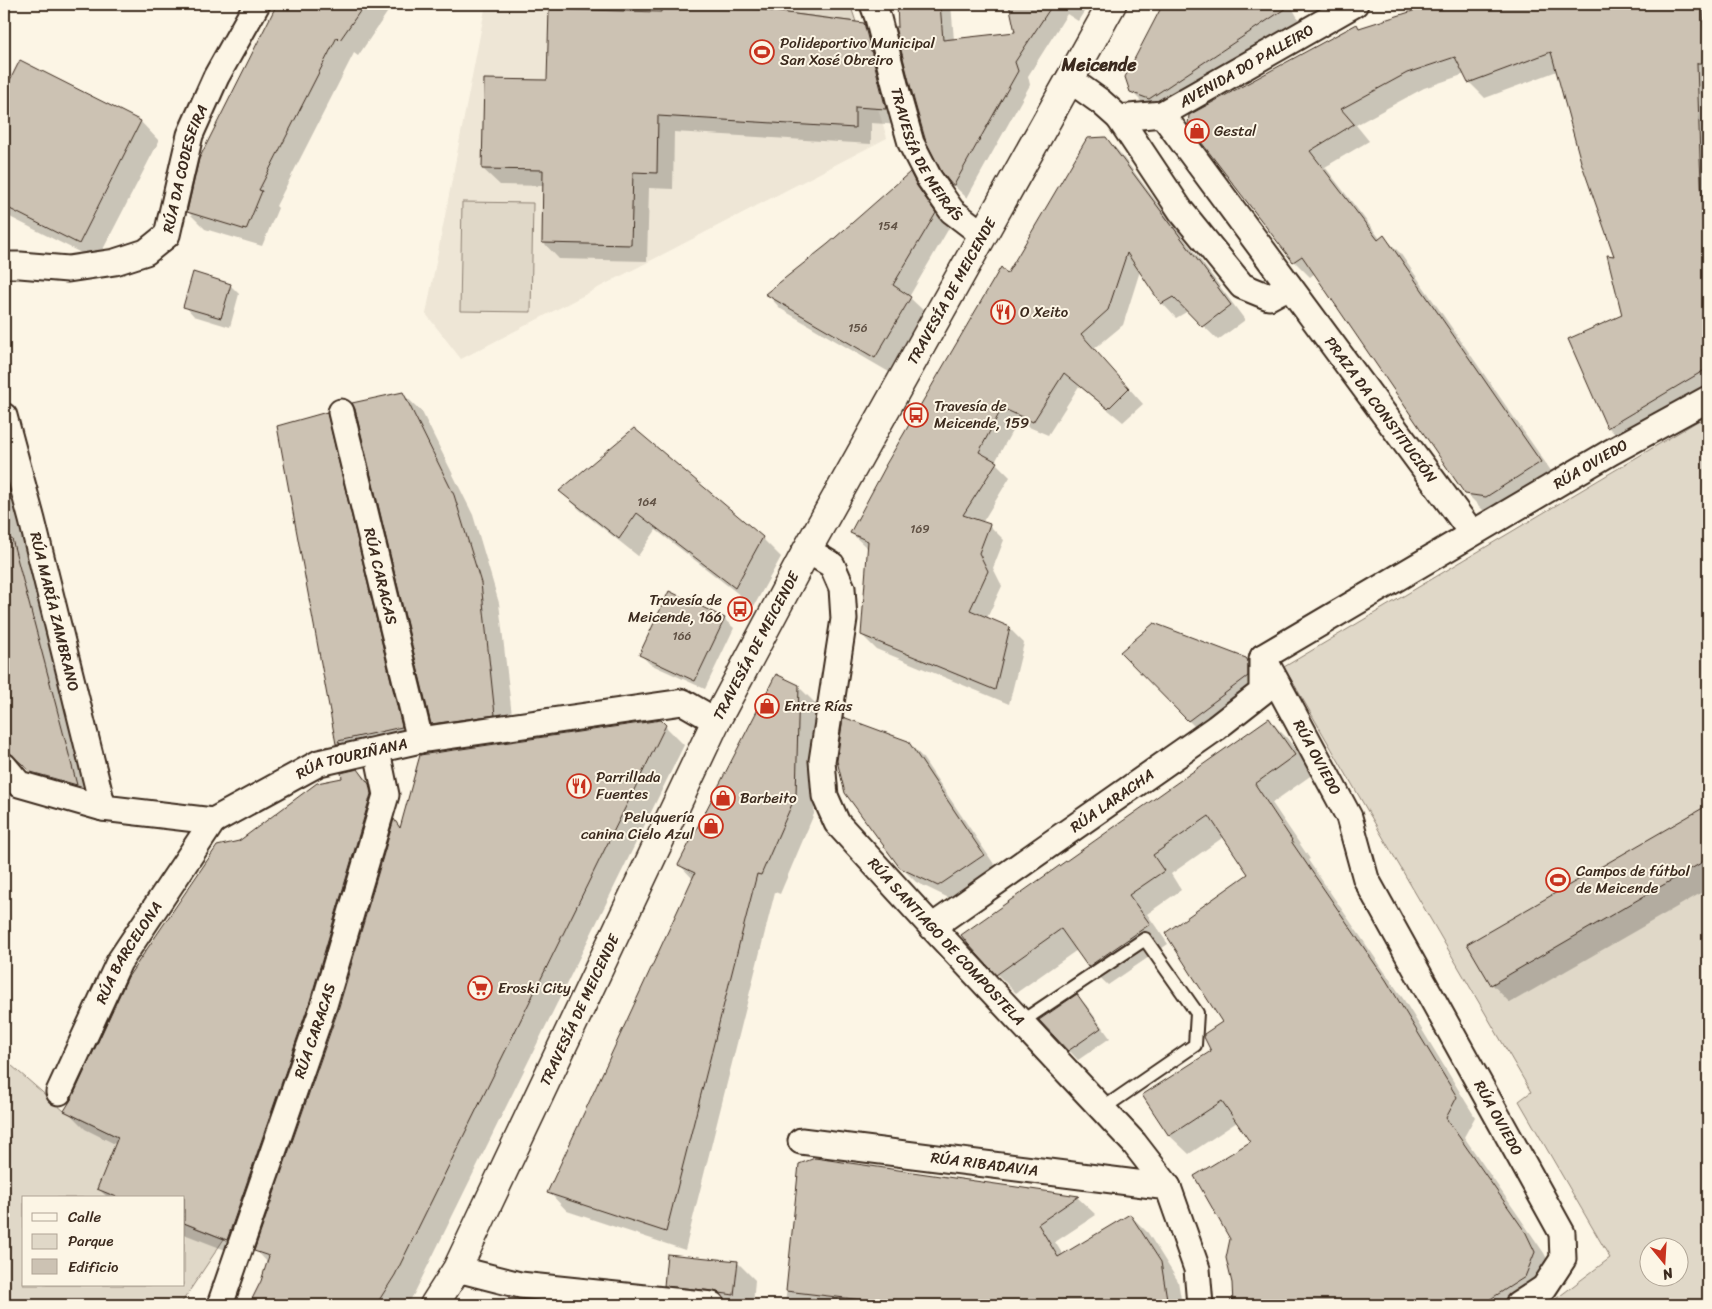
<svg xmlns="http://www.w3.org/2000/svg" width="1712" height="1309" viewBox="0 0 1712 1309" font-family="Sriracha,sans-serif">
	<rect width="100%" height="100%" fill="#fcf5e5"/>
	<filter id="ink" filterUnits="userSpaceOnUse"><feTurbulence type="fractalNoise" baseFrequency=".02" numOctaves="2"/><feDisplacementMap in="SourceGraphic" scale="10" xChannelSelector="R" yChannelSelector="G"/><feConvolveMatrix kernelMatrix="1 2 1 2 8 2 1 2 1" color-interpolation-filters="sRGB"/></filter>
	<g filter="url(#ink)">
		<path fill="#eee6d6" d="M486 4H661L659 116 854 128 855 107 878 108 887 138 461 359 426 314Z"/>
		<g fill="#e0d8c8" stroke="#8e8173" fill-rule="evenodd">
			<path d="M718 4H850L856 22Z"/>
			<path d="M462 202 533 203 531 312 460 311Z"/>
			<path d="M1708 415V1305H1548L1610 1258 1519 1101 1531 1092 1284 667ZM1650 1246H1680V1276H1650Z"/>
			<path d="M4 1059 64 1111 118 1137 119 1198H24V1285H184V1223L224 1239 180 1305H4Z"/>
		</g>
		<g fill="#0003">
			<path d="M287 4H393L358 56 354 53 276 206 278 208 262 246 205 229 188 212 263 38Z"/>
			<path d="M663 4H708L864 24 880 41 902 125 871 123V144L674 132 673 189 649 188 647 261 559 259 543 242 544 186 500 185 483 169 548 81 662 13Z"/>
			<path d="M898 4H951L954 40 1016 34 1010 4H1089L1078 21 1067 14 1028 76 1030 85 967 198 952 184 899 28Z"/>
			<path d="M1164 4H1290L1303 27 1150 110 1131 91 1127 77Z"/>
			<path d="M1439 4H1708V393L1624 443 1608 427 1623 316 1615 257 1557 71 1485 98 1469 82 1465 74 1424 88 1356 125 1369 141 1325 167 1381 240 1384 237 1400 253 1556 478 1503 513 1483 510 1466 493 1315 273 1310 277 1294 261 1189 124 1357 26 1361 29Z"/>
			<path d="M20 61 141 122 159 141 97 261 4 214V94Z"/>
			<path d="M1106 138 1120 153 1245 320 1218 340 1188 311 1176 318 1162 303 1140 271 1123 325 1094 349 1143 404 1123 422 1079 386 1048 435 1017 422 995 462 1010 477 982 523 989 525 1004 540 993 568 1002 586 987 618 1009 628 1024 643 1009 704 876 649 862 635 869 549 866 547 851 533 1007 276Z"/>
			<path d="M910 174 924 188 931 202 949 228 909 297 925 312 889 372 781 309 767 294 829 245Z"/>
			<path d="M230 285 239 294 230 327 194 316 185 306Z"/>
			<path d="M402 393 422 412 473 515 499 603 514 733 451 742 432 723Z"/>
			<path d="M327 413 346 432 420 746 356 763 337 744Z"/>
			<path d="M4 457 95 803 51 791 4 747Z"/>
			<path d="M561 491 762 538 781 557 754 606 656 530 638 556 580 510Z"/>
			<path d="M724 619 734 628 705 689 650 664 641 655Z"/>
			<path d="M1245 659 1262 676 1203 735 1188 720Z"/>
			<path d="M798 686 817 705 814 814 780 894 775 892 685 1250 567 1211 549 1192 693 879 680 865Z"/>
			<path d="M1269 720 1287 738 1313 774 1272 803 1310 859 1308 860 1404 1000 1475 1117 1464 1137 1544 1253 1553 1271 1529 1305H1234L1233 1283 1252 1143 1237 1122 1189 1154 1170 1136 1144 1096 1212 1051 1224 1022 1250 874 1225 836 1171 874 1181 890 1147 914 1168 944 1108 985 1089 967 1077 950 1016 993 997 974Z"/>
			<path d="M660 721 684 745 414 1294 407 1305H250L262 1282 268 1263 256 1250 339 1010 395 821 401 828Z"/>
			<path d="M908 742 922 757 998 870 953 900 916 882 901 867Z"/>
			<path d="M358 770 377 789 246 1258 184 1234V1198H108L99 1189 117 1145 85 1129 66 1110 239 842Z"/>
			<path d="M1708 807V889L1510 1003 1492 984 1469 944Z"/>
			<path d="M1077 996 1086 1005 1110 1038 1078 1060 1041 1020Z"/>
			<path d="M815 1160 1078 1198 1096 1215 1055 1242 1063 1255 1130 1215 1148 1233 1178 1281 1182 1305H785L800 1165Z"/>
			<path d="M737 1262 755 1280 753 1305H704L683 1303 665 1285Z"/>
		</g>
		<g fill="#ccc2b3" stroke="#3b2a1e">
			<path d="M277 4H365L340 40 337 37 259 190 262 191 246 230 187 212 199 159Z"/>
			<path d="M661 4H718L864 23 886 109 855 107V128L658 116 657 173 633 172 631 245 542 243 543 170 482 169 484 79 547 80 549 9 661 12Z"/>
			<path d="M897 4H940L943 40 1015 32 1009 4H1053L1015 62 1018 71 954 185H952L941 171 926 142 914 100 895 27H898Z"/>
			<path d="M1163 4H1292L1149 99 1130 92 1125 77Z"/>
			<path d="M1435 4H1702L1708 63H1697L1700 158 1708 335V368L1607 428 1568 339 1622 315 1607 255 1614 256 1581 162 1551 52 1468 83 1455 57 1407 73 1341 109 1354 124 1310 151 1378 240 1384 235 1541 462 1486 497 1465 494 1302 256 1293 262 1188 125 1189 115 1357 24 1359 28Z"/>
			<path d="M20 60 141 121 79 244 4 206V92Z"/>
			<path d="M1106 137 1231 305 1202 327 1173 297 1161 304 1127 253 1108 310 1081 334 1129 388 1108 409 1064 373 1033 422 1002 408 979 452 997 462 963 515 990 524 979 553 988 571 970 610 1010 627 995 690 861 635 868 541 850 533 886 466H885L1001 267 1007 274 1087 138Z"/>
			<path d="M910 172 917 186 936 213 893 285 911 297 875 358 765 294 828 244Z"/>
			<path d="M193 272 231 284 221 318 183 307Z"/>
			<path d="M403 392 454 495 481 583 495 715 431 724 355 409 352 403Z"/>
			<path d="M327 412 402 727 338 741 340 744H336L277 426Z"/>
			<path d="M634 428 763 537 735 588 637 513 619 539 559 491Z"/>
			<path d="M12 539 77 785 31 772 4 748V540Z"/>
			<path d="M669 591 725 618 695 681 639 655Z"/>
			<path d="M1154 623 1246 658 1248 661V676L1188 721 1120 652Z"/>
			<path d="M776 674 799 685 796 795 761 875 757 874 666 1232 547 1193 695 873 678 865Z"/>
			<path d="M843 717 908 741 984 855 938 886 900 868 845 793 837 761Z"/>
			<path d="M1269 718 1295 755 1255 784 1292 840 1291 841 1386 980 1457 1097 1446 1118 1526 1233 1535 1252 1525 1277 1481 1305H1233L1232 1283 1226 1258 1230 1239 1194 1176 1250 1142 1222 1101 1169 1136 1142 1095 1211 1051 1204 1037V1034L1222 1022 1165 933 1248 874 1209 816 1153 855 1164 871 1129 895 1150 924 1088 967 1061 929 996 975 968 944 961 935Z"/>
			<path d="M661 720 666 725 395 1275 376 1305H249L261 1281 269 1256 254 1251 338 1010 394 819 400 828 420 755Z"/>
			<path d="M358 769 369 784 371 794 310 1001 227 1240 184 1223V1198H119L97 1189 118 1137 64 1111 72 1098 128 977 217 846 239 841 317 783 342 778 341 773Z"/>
			<path d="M1708 805V859L1491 985 1467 944Z"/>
			<path d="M1077 994 1101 1028 1068 1051 1039 1020Z"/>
			<path d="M815 1158 1079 1196 1038 1224 1058 1257 1130 1214 1161 1262 1168 1305H904L786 1291 799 1164Z"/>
			<path d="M667 1254 738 1261 734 1295 720 1293 713 1291 664 1286Z"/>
		</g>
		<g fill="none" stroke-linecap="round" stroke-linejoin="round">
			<g stroke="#3b2a1e" stroke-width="16">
				<path id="service" d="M1021 1022 1145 939 1197 1013 1195 1045 1102 1109"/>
			</g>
			<g stroke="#3b2a1e" stroke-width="29">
				<g id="minor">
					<path id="s1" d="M873 4 878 18 900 104 911 143 929 178 952 211 982 234"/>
					<path id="s2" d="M1069 79 1101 102 1119 118 1162 114 1355 4"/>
					<path id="s3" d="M1162 114 1472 533"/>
					<path d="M1119 118 1181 211 1242 286 1269 297 1289 286"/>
					<path id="s4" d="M4 265H20L68 269 115 262 146 252 167 235 190 135 216 77 257 4"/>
					<path id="s5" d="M341 412 420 740"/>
					<path id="s6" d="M4 416 32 520 103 808"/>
					<path id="s7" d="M807 550 832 565 842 588 844 619 822 761 825 796 837 823 932 927 1134 1143 1168 1187 1197 1269 1200 1305"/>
					<path id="s8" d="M1263 657 1349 817 1366 879 1562 1233 1563 1259 1544 1288 1518 1305"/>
					<path id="s9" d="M1263 657 1611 452 1708 399"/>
					<path id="s10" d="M4 766 19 784 103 808 213 821 319 763 420 740 683 702 716 721"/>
					<path id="s11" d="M932 927 1216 728 1262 692V660"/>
					<path id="s12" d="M59 1092 119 962 213 821"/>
					<path id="s13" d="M801 1141 1168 1187"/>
					<path d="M457 1269 520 1285 712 1305"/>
					<path id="s14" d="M220 1305 324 1005 386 795 377 751"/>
				</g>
			</g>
			<g stroke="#3b2a1e" stroke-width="31">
				<g id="secondary">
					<path id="s15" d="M434 1305 457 1269 716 721 807 550 1112 4"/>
				</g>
			</g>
			<use href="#service" stroke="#fcf5e5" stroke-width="12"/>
			<use href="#minor" stroke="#fcf5e5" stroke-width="25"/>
			<use href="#secondary" stroke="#fcf5e5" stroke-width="28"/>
		</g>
	</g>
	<defs>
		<g id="stadium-ring" transform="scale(1.25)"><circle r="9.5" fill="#fcf5e5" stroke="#c8321e" stroke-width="1.5"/><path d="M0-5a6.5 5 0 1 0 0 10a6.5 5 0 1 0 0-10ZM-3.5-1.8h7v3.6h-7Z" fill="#c8321e"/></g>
		<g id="shop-ring" transform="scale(1.25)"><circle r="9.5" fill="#fcf5e5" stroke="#c8321e" stroke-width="1.5"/><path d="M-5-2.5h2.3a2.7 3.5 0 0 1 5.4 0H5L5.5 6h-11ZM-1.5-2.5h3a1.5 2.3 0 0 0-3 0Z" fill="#c8321e"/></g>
		<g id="restaurant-ring" transform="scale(1.25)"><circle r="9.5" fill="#fcf5e5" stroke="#c8321e" stroke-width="1.5"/><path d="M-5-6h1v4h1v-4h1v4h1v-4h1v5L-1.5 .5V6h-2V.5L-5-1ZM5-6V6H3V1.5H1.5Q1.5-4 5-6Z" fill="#c8321e"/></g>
		<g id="bus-ring" transform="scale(1.25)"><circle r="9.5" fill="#fcf5e5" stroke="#c8321e" stroke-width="1.5"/><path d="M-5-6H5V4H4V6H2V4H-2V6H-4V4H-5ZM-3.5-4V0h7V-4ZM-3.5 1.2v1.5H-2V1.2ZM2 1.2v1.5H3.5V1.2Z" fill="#c8321e"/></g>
		<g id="supermarket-ring" transform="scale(1.25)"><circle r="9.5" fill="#fcf5e5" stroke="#c8321e" stroke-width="1.5"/><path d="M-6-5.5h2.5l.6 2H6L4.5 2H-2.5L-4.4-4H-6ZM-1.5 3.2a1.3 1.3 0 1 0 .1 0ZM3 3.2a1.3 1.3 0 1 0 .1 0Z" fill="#c8321e"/></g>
	</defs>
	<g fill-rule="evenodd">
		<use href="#stadium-ring" x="762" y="52"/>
		<use href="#shop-ring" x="1197" y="131"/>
		<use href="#restaurant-ring" x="1003" y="312"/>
		<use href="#bus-ring" x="916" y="415"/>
		<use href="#bus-ring" x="740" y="609"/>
		<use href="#shop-ring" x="767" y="706"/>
		<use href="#restaurant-ring" x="579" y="786"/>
		<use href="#shop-ring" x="723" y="798"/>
		<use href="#shop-ring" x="711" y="826"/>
		<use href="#stadium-ring" x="1558" y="880"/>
		<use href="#supermarket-ring" x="480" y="988"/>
	</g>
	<g text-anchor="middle" stroke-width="4" stroke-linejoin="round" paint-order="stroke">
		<g font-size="12" fill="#5f5043">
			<text x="888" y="230">154</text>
			<text x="858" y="332">156</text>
			<text x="647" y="506">164</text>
			<text x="920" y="533">169</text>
			<text x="682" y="640">166</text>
		</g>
		<g font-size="15" fill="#3b2a1e" stroke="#fcf5e5" text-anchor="start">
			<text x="780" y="48">Polideportivo Municipal<tspan x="780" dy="17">San Xosé Obreiro</tspan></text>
			<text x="1214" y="136">Gestal</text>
			<text x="1020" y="317">O Xeito</text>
			<text x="934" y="411">Travesía de<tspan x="934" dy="17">Meicende, 159</tspan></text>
			<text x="722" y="605" text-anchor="end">Travesía de<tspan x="722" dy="17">Meicende, 166</tspan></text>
			<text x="784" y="711">Entre Rías</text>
			<text x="596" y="782">Parrillada<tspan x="596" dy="17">Fuentes</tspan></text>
			<text x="740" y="803">Barbeito</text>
			<text x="694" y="822" text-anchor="end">Peluquería<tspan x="694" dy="17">canina Cielo Azul</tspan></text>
			<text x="1576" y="876">Campos de fútbol<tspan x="1576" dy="17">de Meicende</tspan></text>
			<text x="498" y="993">Eroski City</text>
		</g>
		<g font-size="15" fill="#3b2a1e" stroke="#fcf5e5">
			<text dy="5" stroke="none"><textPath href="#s2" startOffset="204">AVENIDA DO PALLEIRO</textPath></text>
			<text dy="5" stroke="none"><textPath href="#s1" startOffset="161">TRAVESÍA DE MEIRÁS</textPath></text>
			<text dy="5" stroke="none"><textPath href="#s4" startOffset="240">RÚA DA CODESEIRA</textPath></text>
			<text dy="5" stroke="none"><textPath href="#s15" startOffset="1139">TRAVESÍA DE MEICENDE</textPath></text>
			<text dy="5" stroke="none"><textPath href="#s3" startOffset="368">PRAZA DA CONSTITUCIÓN</textPath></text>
			<text dy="5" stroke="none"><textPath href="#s9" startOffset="380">RÚA OVIEDO</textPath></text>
			<text dy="5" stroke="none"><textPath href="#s5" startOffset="169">RÚA CARACAS</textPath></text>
			<text dy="5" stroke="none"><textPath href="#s6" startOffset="202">RÚA MARÍA ZAMBRANO</textPath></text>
			<text dy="5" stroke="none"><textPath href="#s15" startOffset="734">TRAVESÍA DE MEICENDE</textPath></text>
			<text dy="5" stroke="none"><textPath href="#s8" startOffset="114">RÚA OVIEDO</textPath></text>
			<text dy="5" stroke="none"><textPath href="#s10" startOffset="375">RÚA TOURIÑANA</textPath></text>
			<text dy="5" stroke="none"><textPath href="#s11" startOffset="220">RÚA LARACHA</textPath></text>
			<text dy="5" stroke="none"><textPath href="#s7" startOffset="455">RÚA SANTIAGO DE COMPOSTELA</textPath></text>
			<text dy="5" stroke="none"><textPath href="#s12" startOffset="156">RÚA BARCELONA</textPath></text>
			<text dy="5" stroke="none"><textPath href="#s15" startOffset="329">TRAVESÍA DE MEICENDE</textPath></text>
			<text dy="5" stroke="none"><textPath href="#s14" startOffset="290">RÚA CARACAS</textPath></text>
			<text dy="5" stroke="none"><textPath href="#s8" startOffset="519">RÚA OVIEDO</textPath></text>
			<text dy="5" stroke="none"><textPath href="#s13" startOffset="185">RÚA RIBADAVIA</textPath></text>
		</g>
		<g font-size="18" font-weight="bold" fill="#3b2a1e" stroke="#fcf5e5">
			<text x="1099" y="71">Meicende</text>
		</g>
	</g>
	<rect width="1712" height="1309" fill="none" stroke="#fcf5e5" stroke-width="20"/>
	<rect x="10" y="10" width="1692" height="1289" fill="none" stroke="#3b2a1e" stroke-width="2" filter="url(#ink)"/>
	<rect x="22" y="1196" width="162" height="90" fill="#fcf5e5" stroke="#afa495"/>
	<rect x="32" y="1213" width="25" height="8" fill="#fcf5e5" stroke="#afa495"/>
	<text x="68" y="1222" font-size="15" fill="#3b2a1e">Calle</text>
	<rect x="32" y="1234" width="25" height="15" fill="#e0d8c8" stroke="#afa495"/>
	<text x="68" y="1246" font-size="15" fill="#3b2a1e">Parque</text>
	<rect x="32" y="1259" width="25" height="15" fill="#ccc2b3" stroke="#afa495"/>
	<text x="68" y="1272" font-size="15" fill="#3b2a1e">Edificio</text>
	<g transform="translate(1664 1262) rotate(162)"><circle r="24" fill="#fcf5e5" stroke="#afa495"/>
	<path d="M0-4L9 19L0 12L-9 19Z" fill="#c8321e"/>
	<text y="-8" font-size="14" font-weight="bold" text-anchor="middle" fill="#3b2a1e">N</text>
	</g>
</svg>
